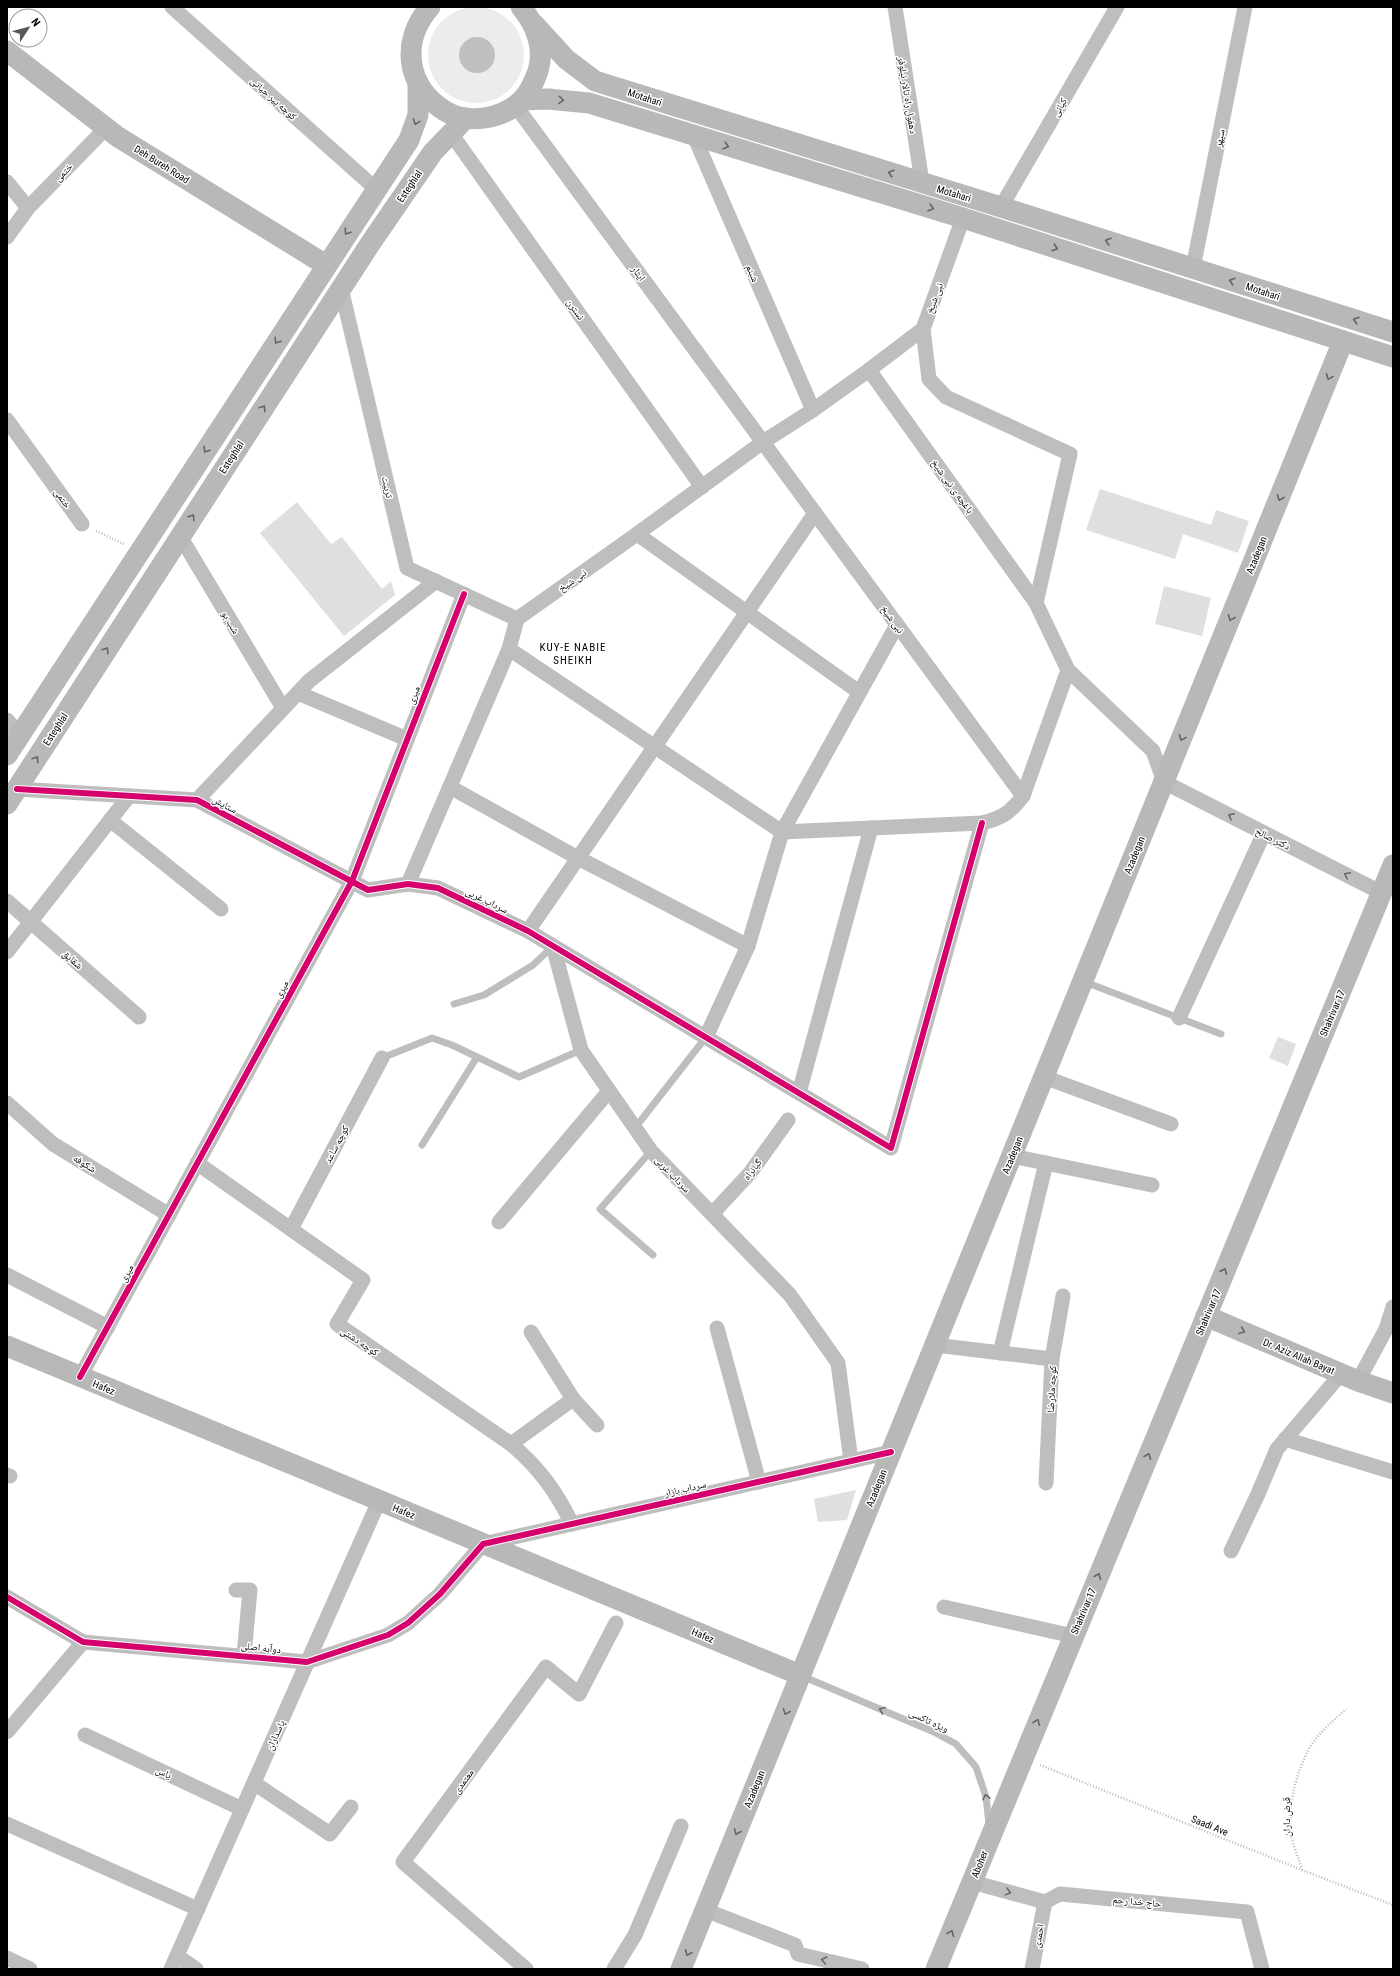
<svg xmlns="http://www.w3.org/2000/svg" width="1400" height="1976" viewBox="0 0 1400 1976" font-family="'Roboto Condensed','Noto Naskh Arabic',sans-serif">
	<rect width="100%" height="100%" fill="#fff"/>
	<circle fill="#ececec" cx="476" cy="55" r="48"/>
	<circle fill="#bfbfbf" cx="477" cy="55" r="18"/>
	<g fill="#dfdfdf">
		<path d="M1100 489 1211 525 1216 510 1249 521 1238 553 1183 534 1175 559 1086 530Z"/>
		<path d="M297 502 331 544 342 537 382 589 391 581 395 595 344 636 260 533Z"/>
		<path d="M1164 586 1211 598 1202 636 1155 624Z"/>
		<path d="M1278 1037 1296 1044 1288 1066 1269 1058Z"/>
		<path d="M856 1490 847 1520 818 1522 814 1499Z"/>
	</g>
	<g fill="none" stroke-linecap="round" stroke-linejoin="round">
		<g stroke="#b9b9b9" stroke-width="2.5" stroke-dasharray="1 2" stroke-linecap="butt">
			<path d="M96 531 124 544"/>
			<path d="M1040 1765 1302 1870 1393 1905"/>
			<path d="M1302 1870C1299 1859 1294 1848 1292 1838 1287 1808 1295 1775 1309 1749 1318 1733 1333 1721 1346 1709"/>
		</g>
		<g stroke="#bebebe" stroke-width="7">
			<path d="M1085 982 1221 1034"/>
			<path d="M454 1004 484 995 533 965 553 946"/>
			<path d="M382 1058 432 1038 452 1045 519 1077 581 1050"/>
			<path d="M635 1128 706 1037"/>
			<path d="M422 1145 477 1057"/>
			<path d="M651 1151 600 1209 653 1255"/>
			<path d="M802 1676 934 1732 956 1744 976 1767 986 1797 989 1824"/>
		</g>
		<g stroke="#bebebe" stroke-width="15">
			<path d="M172 7 376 189"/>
			<path d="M895 7 922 182"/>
			<path d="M515 105 1023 796"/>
			<path d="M450 132 702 487"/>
			<path d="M694 136 813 410"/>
			<path d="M7 182 28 208"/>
			<path d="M1001 207 1117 7"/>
			<path d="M7 237 28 208 106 128"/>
			<path d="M1193 268 1245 7"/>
			<path d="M341 288 407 568 517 619"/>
			<path d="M923 329 929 379 946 397 1070 454 1036 603 1068 670 1153 751 1164 782 1382 893"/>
			<path d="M869 370 1036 603"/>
			<path d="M7 420 82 524"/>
			<path d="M637 534 859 692"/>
			<path d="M180 536 283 708"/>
			<path d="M517 619 637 534 763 442 813 410 869 370 923 329 963 218"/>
			<path d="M509 649 782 832 982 823C1002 818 1010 813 1023 796L1068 670"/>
			<path d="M298 693 407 739"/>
			<path d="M7 720 20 735"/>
			<path d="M450 787 578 858 748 946"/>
			<path d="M17 789 197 800 368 890 408 884 438 888 528 931 891 1148 982 823"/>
			<path d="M197 800 309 681 436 581"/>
			<path d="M110 820 221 909"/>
			<path d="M408 884 509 649 517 619"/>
			<path d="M7 901 139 1017"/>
			<path d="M528 931 815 513"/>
			<path d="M553 946 581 1050 651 1151 790 1295 838 1363 851 1461"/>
			<path d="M7 952 129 796"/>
			<path d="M1179 1018 1264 833"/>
			<path d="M706 1037 748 946 782 832 897 625"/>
			<path d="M1044 1077 1171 1124"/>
			<path d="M799 1093 871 828"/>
			<path d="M7 1103 53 1144 169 1215"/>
			<path d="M1012 1156 1152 1185"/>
			<path d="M197 1163 363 1280 337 1324 511 1444C539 1468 556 1491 572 1524"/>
			<path d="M712 1214 750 1173 788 1120"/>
			<path d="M499 1222 609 1091"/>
			<path d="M291 1229 382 1058"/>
			<path d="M7 1275 108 1327"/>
			<path d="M717 1328 759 1482"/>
			<path d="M531 1332 573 1399 597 1425"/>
			<path d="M935 1345 1052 1359"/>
			<path d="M1000 1353 1046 1163"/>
			<path d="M80 1377 352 881 464 594"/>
			<path d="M1358 1381 1386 1329 1393 1307"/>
			<path d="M1285 1439 1393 1472"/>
			<path d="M511 1444 573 1399"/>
			<path d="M7 1475 10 1476"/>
			<path d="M1046 1483 1052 1359 1063 1296"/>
			<path d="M1231 1551 1258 1494 1277 1449 1341 1374"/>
			<path d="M236 1590H250L244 1655"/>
			<path d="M7 1597 83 1642 307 1662 388 1635 408 1623 440 1594 483 1544 891 1452"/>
			<path d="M944 1607 1073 1636"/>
			<path d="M7 1732 83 1642"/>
			<path d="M85 1735 242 1809"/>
			<path d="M254 1783 330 1834 351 1807"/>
			<path d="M7 1824 198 1909"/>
			<path d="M972 1882 1045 1902 1060 1894 1247 1912 1262 1969"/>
			<path d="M705 1910 795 1945 798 1954 862 1969"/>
			<path d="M177 1956 196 1969"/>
			<path d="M7 1958 30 1969"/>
			<path d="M171 1969 379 1501"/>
			<path d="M526 1969 403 1862 546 1667 579 1694 616 1623"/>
			<path d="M614 1969 635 1935 681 1826"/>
			<path d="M1032 1969 1045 1902"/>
		</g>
		<g stroke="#b8b8b8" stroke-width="21">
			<path d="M430 7C400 41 406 87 445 111 468 125 503 119 522 100 530 92 534 82 538 71 545 48 536 25 521 7"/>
			<path d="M534 24 566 59 595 81 1001 207 1393 332"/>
			<path d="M7 51 118 137 326 265"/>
			<path d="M522 100 548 99 589 103 963 218 1393 357"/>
			<path d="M7 755 409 140 418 115V83"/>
			<path d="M7 804 370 244 433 152 466 118"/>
			<path d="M1206 1316 1358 1381 1393 1393"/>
			<path d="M7 1346 800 1675"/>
			<path d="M681 1969 1343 341"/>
			<path d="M936 1969 1393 865"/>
		</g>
		<g stroke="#fff" stroke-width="8">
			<g id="cycleway">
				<path d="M17 789 197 800 368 890 408 884 438 888 528 931 891 1148 982 823"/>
				<path d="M80 1377 352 881 464 594"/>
				<path d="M7 1597 83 1642 307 1662 388 1635 408 1623 440 1594 483 1544 891 1452"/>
			</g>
		</g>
		<use href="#cycleway" stroke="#d6006c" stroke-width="6"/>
	</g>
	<defs><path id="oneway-chevron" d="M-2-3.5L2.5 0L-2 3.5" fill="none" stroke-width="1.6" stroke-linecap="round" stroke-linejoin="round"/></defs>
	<g stroke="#656565">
		<use href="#oneway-chevron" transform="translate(561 100) rotate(5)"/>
		<use href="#oneway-chevron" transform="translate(416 122) rotate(111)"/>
		<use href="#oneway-chevron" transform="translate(726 146) rotate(17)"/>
		<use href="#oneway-chevron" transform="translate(891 173) rotate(-163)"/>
		<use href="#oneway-chevron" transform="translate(931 208) rotate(17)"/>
		<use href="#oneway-chevron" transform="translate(347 232) rotate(123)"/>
		<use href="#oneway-chevron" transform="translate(1108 241) rotate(-162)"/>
		<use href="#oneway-chevron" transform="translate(1055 248) rotate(18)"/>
		<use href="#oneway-chevron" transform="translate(1232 281) rotate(-162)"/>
		<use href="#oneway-chevron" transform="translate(1356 320) rotate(-162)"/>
		<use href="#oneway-chevron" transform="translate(277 341) rotate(123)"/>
		<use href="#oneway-chevron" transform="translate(1329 377) rotate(112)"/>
		<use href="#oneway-chevron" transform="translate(263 408) rotate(-57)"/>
		<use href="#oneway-chevron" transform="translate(206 450) rotate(123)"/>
		<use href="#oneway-chevron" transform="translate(1280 498) rotate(112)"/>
		<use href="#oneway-chevron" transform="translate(192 517) rotate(-57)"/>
		<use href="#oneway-chevron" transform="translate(1231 618) rotate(112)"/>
		<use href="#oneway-chevron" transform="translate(106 650) rotate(-57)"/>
		<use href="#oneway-chevron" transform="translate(1182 738) rotate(112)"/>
		<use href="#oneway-chevron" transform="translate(36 759) rotate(-57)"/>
		<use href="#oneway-chevron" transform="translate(1224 1271) rotate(-67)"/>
		<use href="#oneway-chevron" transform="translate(1242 1331) rotate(23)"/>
		<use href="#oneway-chevron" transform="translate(1148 1456) rotate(-68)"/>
		<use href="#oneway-chevron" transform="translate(1098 1576) rotate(-67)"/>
		<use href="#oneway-chevron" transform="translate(786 1712) rotate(112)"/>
		<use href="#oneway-chevron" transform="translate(1037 1722) rotate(-68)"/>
		<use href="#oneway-chevron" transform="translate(737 1832) rotate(112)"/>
		<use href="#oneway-chevron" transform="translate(951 1933) rotate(-68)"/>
		<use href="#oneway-chevron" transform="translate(688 1953) rotate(112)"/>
	</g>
	<g stroke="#686868">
		<use href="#oneway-chevron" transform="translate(1231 816) rotate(-153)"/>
		<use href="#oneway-chevron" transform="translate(1347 875) rotate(-153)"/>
		<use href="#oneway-chevron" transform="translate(882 1710) rotate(-157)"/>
		<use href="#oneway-chevron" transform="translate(986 1797) rotate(-102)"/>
		<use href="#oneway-chevron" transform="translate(1008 1892) rotate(15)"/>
		<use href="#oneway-chevron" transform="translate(824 1960) rotate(-167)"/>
	</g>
	<g text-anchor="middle" stroke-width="3" stroke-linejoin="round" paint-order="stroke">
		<g font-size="10" fill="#000" stroke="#fff">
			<text transform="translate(908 95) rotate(81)" y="4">دهفول راه تالار نیلوفر</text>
			<text transform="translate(645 97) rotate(18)" y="4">Motahari</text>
			<text transform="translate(274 98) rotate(42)" y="4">کوچه پیر حیاتی</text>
			<text transform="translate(1059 107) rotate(-60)" y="4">کیانی</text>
			<text transform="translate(1219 138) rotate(-79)" y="4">سپهر</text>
			<text transform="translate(162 164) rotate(32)" y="4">Deh Bureh Road</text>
			<text transform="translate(63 172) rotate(-46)" y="4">ختمی</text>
			<text transform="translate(409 186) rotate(-56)" y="4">Esteghlal</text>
			<text transform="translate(954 193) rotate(17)" y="4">Motahari</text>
			<text transform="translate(639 273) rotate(54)" y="4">ایثار</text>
			<text transform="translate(753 273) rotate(67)" y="4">شبنم</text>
			<text transform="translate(1263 291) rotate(18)" y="4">Motahari</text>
			<text transform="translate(934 298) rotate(-70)" y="4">نبی شیخ</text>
			<text transform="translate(576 309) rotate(55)" y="4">نسترن</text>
			<text transform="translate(231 457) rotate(-57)" y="4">Esteghlal</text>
			<text transform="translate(953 486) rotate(54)" y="4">باغچه ی نبی شیخ</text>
			<text transform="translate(388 487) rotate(77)" y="4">تربیت</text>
			<text transform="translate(63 498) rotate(54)" y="4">ختمی</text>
			<text transform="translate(1256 555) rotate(-68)" y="4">Azadegan</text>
			<text transform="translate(572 580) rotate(-35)" y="4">نبی شیخ</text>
			<text transform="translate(893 619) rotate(54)" y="4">نبی شیخ</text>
			<text transform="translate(231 622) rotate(59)" y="4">شب بو</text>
			<text transform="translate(413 695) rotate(-69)" y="4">میری</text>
			<text transform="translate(55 729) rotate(-57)" y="4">Esteghlal</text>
			<text transform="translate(225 804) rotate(28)" y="4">ستایش</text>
			<text transform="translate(1273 838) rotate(27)" y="4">دکتر صالح</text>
			<text transform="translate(1134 855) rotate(-68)" y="4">Azadegan</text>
			<text transform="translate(487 900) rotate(26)" y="4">سرداب غربی</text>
			<text transform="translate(73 959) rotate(41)" y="4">شقایق</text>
			<text transform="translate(281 989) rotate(-61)" y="4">میری</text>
			<text transform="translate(1332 1013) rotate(-67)" y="4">Shahrivar 17</text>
			<text transform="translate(336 1144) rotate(-62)" y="4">کوچه ساعد</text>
			<text transform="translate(1012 1155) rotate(-68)" y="4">Azadegan</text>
			<text transform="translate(85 1163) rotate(32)" y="4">شکوفه</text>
			<text transform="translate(752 1169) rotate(-52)" y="4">گیانراه</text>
			<text transform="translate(673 1174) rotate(46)" y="4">سرداب غربی</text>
			<text transform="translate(126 1273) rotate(-61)" y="4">میری</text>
			<text transform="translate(1208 1312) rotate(-67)" y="4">Shahrivar 17</text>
			<text transform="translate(360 1341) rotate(34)" y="4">کوچه دشتی</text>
			<text transform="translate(1299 1356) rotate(23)" y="4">Dr. Aziz Allah Bayat</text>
			<text transform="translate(104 1387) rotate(23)" y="4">Hafez</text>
			<text transform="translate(1051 1389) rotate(-87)" y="4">کوچه ملارضا</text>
			<text transform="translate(685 1488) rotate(-13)" y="4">سرداب بازار</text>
			<text transform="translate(876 1488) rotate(-68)" y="4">Azadegan</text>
			<text transform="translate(404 1511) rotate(22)" y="4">Hafez</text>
			<text transform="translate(1083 1611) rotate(-67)" y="4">Shahrivar 17</text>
			<text transform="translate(703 1635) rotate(23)" y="4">Hafez</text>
			<text transform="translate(261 1647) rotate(6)" y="4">دوآبه اصلی</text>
			<text transform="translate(929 1720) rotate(25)" y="4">ویژه تاکسی</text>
			<text transform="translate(275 1735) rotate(-66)" y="4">پاسداران</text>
			<text transform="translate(164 1772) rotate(25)" y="4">یاس</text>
			<text transform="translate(463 1781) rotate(-54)" y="4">معتمدی</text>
			<text transform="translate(754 1789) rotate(-68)" y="4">Azadegan</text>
			<text transform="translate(1286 1817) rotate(-90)" y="4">قرض داران</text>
			<text transform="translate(1210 1825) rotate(22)" y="4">Saadi Ave</text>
			<text transform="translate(979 1864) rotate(-68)" y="4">Aboher</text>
			<text transform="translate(1137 1901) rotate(5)" y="4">حاج خدا رحم</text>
			<text transform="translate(1038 1936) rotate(-80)" y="4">احمدی</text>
		</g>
		<g font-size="11" letter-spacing="1" fill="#000" stroke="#fff">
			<text x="573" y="651">KUY-E NABIE<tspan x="573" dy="13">SHEIKH</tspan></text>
		</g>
	</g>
	<rect width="1400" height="1976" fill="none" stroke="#000000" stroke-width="16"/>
	<g transform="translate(28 28) rotate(54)"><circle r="19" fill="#ffffff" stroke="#999999"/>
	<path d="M0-3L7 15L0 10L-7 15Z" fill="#595959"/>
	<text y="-6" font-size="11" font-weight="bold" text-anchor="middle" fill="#000000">N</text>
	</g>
</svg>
